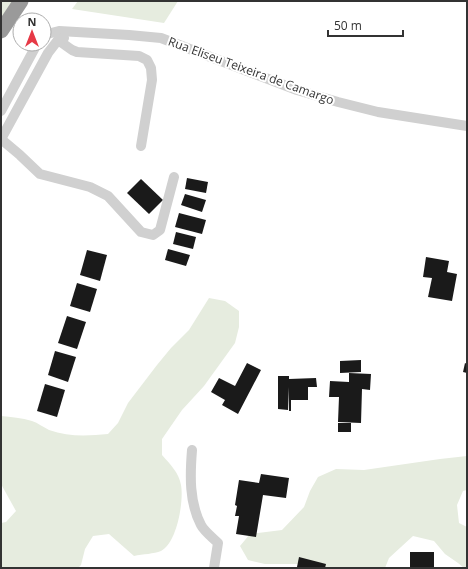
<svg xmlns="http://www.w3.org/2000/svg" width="468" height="569" viewBox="0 0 468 569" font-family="'Open Sans',sans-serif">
	<rect width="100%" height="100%" fill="#fff"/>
	<g fill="#e6ecdf">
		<path d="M1 1H13L1 19Z"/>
		<path d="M78 1H178L164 23 72 9Z"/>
		<path d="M209 298 225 301 239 311V327L235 343 204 386 182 410 162 439V455C170 464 179 473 181 485 184 501 177 543 161 551 154 554 143 554 134 556L109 534 93 536 85 549 81 565 78 568H1V523L6 522 16 511 1 484V416C11 417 22 418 32 421 38 423 43 427 49 430 68 437 88 436 108 434L118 423 128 403 157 365 171 348 189 330Z"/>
		<path d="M467 456V490L463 491 457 505 459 523 467 527V568H464L458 563 445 554 434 541 413 536 389 558 385 568H316L315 567 299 564H265L248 560 240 546 250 534 282 530 304 507 310 491 318 477 336 469 364 470 440 459Z"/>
	</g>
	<g fill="#1a1a1a">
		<path d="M187 178 208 182 206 193 185 189Z"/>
		<path d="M141 179 163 200 149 214 127 193Z"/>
		<path d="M185 194 206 200 202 212 181 205Z"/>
		<path d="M179 213 206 220 202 234 175 227Z"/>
		<path d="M176 232 196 237 193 249 173 244Z"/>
		<path d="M168 249 190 255 186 266 165 260Z"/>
		<path d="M87 250 107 255 100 281 80 275Z"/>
		<path d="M426 257 449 261 447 272 457 274 452 301 428 297 432 278 423 277Z"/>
		<path d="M77 283 97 289 90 312 70 306Z"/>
		<path d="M67 316 86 322 77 349 58 343Z"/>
		<path d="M55 351 76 357 68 382 48 375Z"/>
		<path d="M361 360V372L340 373V361Z"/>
		<path d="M247 363 261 370 238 414 222 405 225 400 211 392 219 378 235 386Z"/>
		<path d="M465 363 467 364V373L463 372Z"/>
		<path d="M349 373 371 374 370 390 362 389 361 423 338 422 339 397H329L330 381 349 382Z"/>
		<path d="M278 376H289V379L316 378 317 387H308V400H291V411H289L288 387V410L278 409Z"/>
		<path d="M45 384 65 390 57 417 37 411Z"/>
		<rect x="338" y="423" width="13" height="9"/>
		<path d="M261 474 289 478 286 498 263 495 256 537 236 534 239 516H235L237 506 235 505 239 480 259 483Z"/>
		<rect x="410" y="552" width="24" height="16"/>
		<path d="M299 557 326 564 325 568 297 567Z"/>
	</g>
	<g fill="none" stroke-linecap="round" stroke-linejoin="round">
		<g stroke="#d0d0d0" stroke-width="10">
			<path d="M44 37 47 34 59 31 129 35 161 38 297 90 338 102 378 112 467 126"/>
			<path d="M58 40 72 50 77 52 139 56 147 60 151 68 152 80 141 146"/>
			<path d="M1 111 37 44"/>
			<path d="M1 139 20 155 40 174 90 187 108 196 141 232 153 235 160 230 174 177"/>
			<path d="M1 139 48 53 58 40 64 38"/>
			<path d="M192 450C190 475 189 502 201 525 204 531 213 538 218 543L214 568"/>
		</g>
		<path stroke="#9a9a9a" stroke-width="15" d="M1 31 21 1"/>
	</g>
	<g text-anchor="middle" stroke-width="4" stroke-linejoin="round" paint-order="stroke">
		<g font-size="12" fill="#333" stroke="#fff">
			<text transform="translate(251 71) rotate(20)" y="4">Rua Eliseu Teixeira de Camargo</text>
		</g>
	</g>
	<rect width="468" height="569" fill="none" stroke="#333333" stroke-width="4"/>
	<g transform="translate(32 32)"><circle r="19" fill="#ffffff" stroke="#adadad"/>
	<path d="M0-3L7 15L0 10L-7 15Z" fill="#e63946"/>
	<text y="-6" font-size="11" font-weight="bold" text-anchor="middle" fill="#333333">N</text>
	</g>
	<path d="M328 30v6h75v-6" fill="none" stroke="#333333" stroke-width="2"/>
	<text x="334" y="30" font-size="12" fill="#333333" stroke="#ffffff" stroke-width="3" paint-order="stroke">50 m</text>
</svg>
